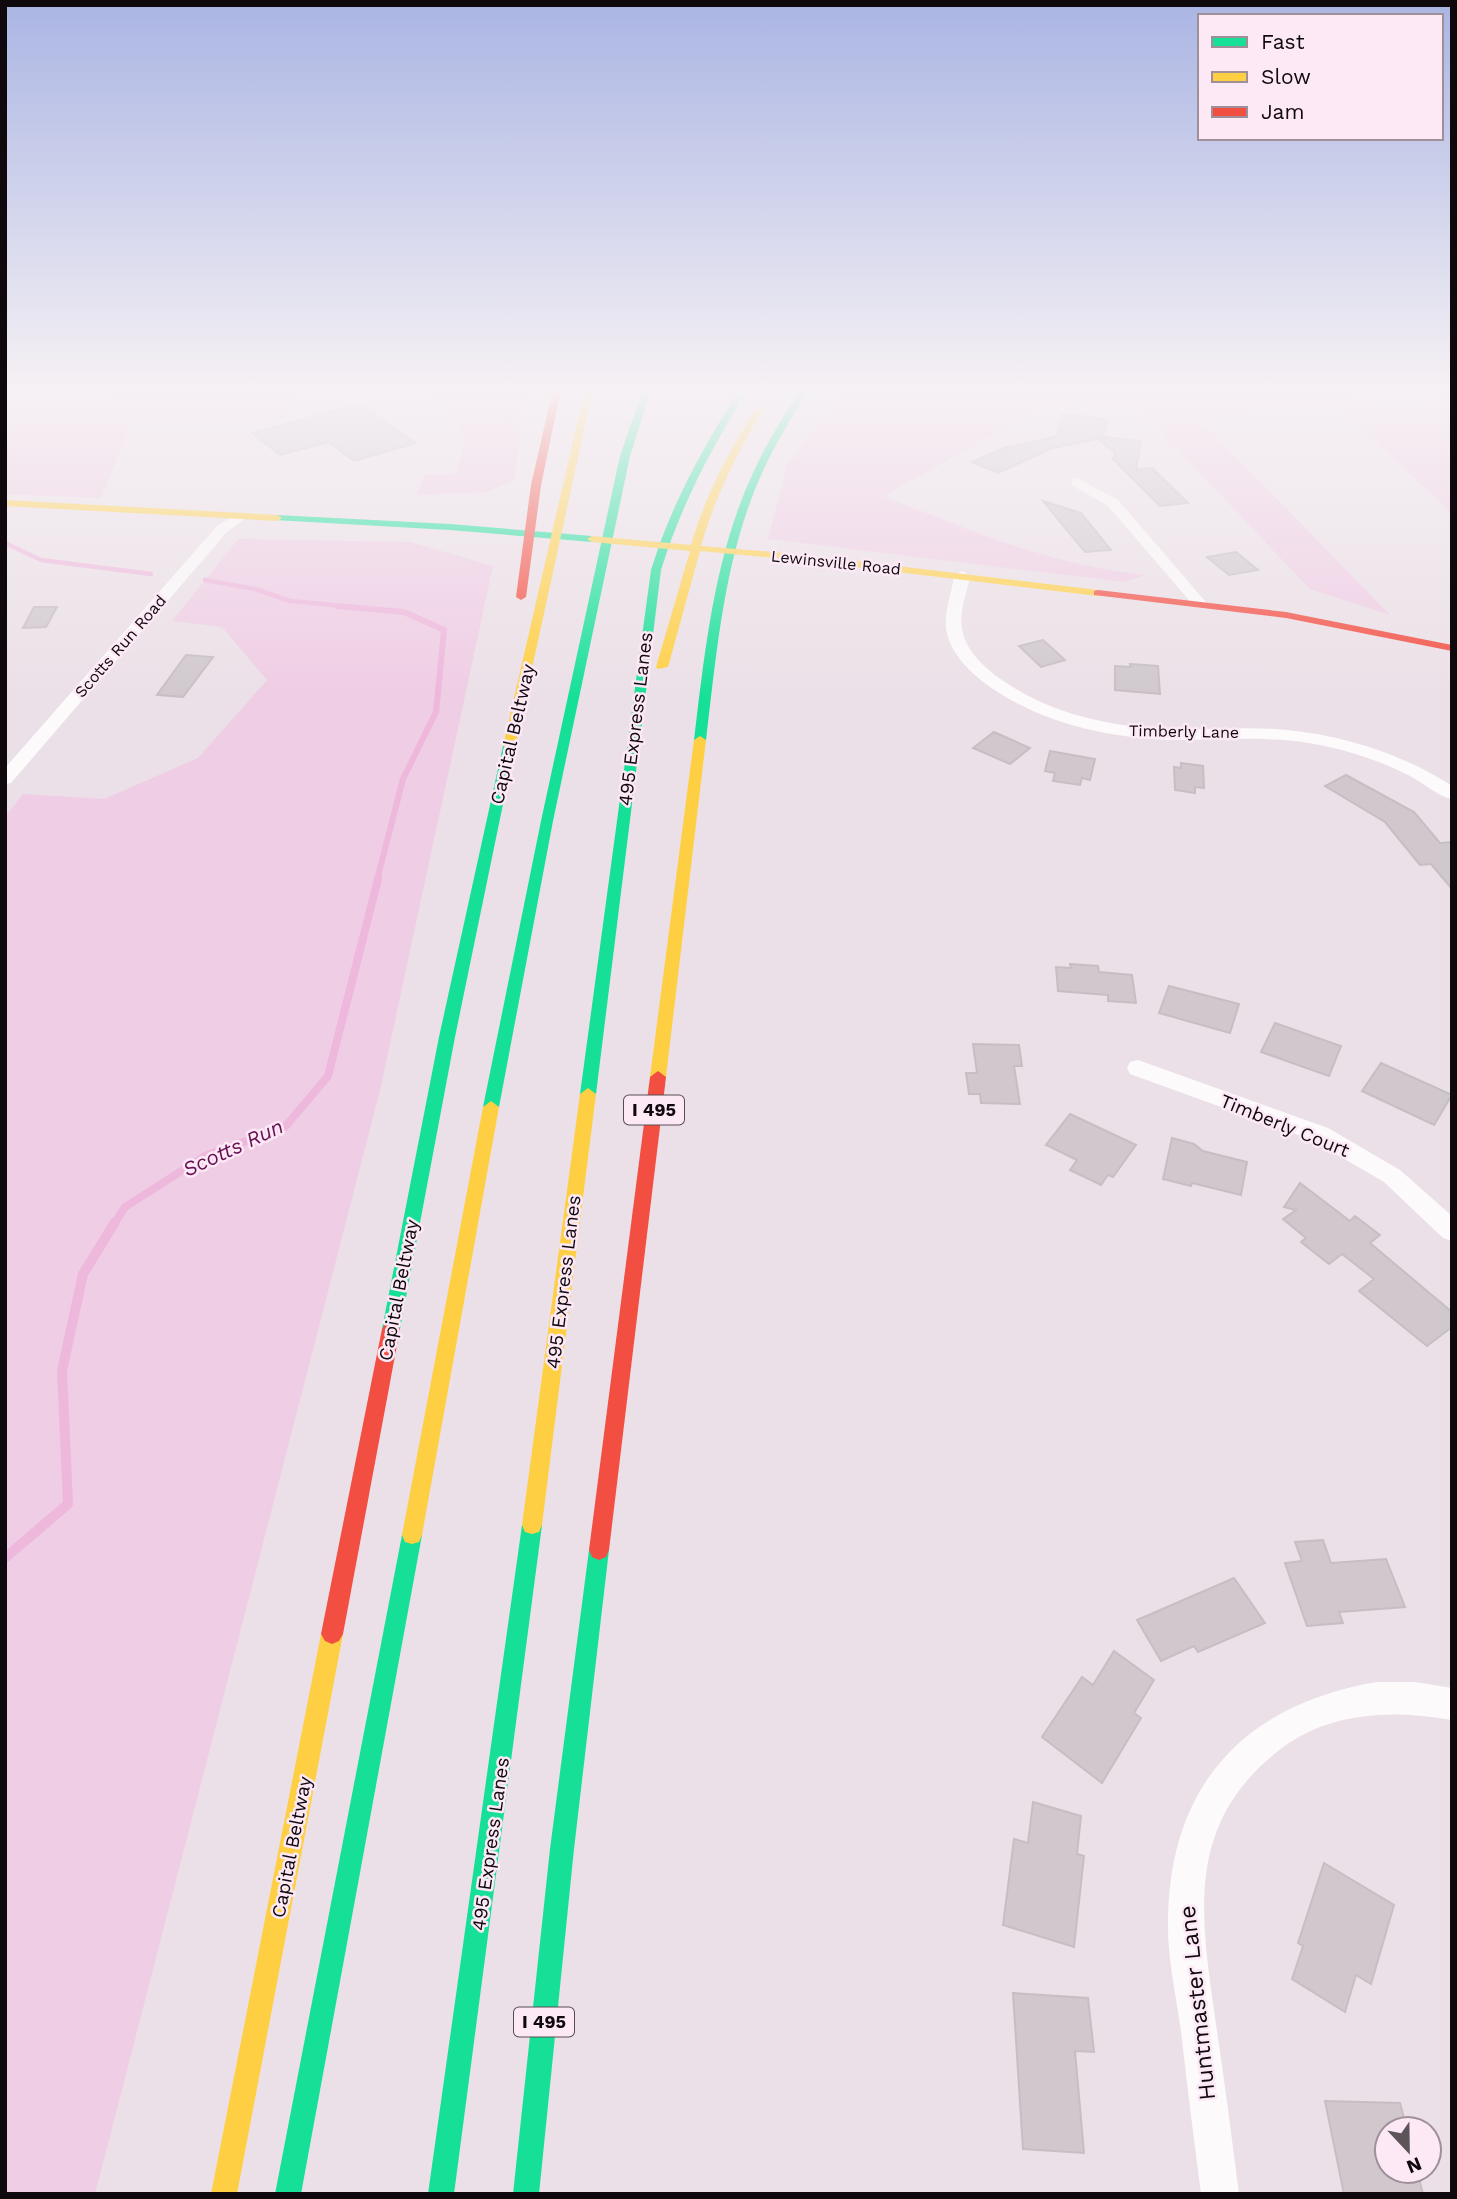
<svg xmlns="http://www.w3.org/2000/svg" width="1457" height="2199" viewBox="0 0 1457 2199" font-family="'Work Sans',sans-serif">
	<rect width="100%" height="100%" fill="#ebe0e7"/>
	<g fill="#efcde4">
		<path d="M277 389H303L289 417 131 423 101 498 5 494V401L275 392Z"/>
		<path d="M423 389H527L514 480 487 492 417 495 424 475 456 474 466 435Z"/>
		<path d="M845 389H1320L1327 395 1333 393 1405 411 1450 391 1452 513 1337 405 1198 418 1390 615 1310 589 1140 410 1075 405 1028 415 884 496C968 530 1056 567 1146 575L1124 582 768 539 787 465Z"/>
		<path d="M238 539 410 542 493 566 380 1090 95 2194H5V817L23 794 104 799 198 758 267 680 222 627 172 621Z"/>
	</g>
	<g fill="none" stroke-linecap="round" stroke-linejoin="round">
		<g stroke="#eeb7dc" stroke-width="4.5">
			<path d="M5 543 41 560 151 574"/>
			<path d="M205 580 255 589 290 601 355 607"/>
		</g>
		<path stroke="#eeb7dc" stroke-width="6" d="M337 606 404 612 444 630 436 712 403 779 377 880"/>
		<path stroke="#eeb7dc" stroke-width="8" d="M114 1224 125 1207 205 1156 285 1127 328 1076 378 879"/>
		<path stroke="#eeb7dc" stroke-width="10" d="M5 1558 68 1504 62 1371 83 1274 115 1222"/>
	</g>
	<g fill="#d0c8cd" stroke="#c7bec3" stroke-width="2">
		<path d="M361 404 416 443 354 461 329 442 280 455 252 433Z"/>
		<path d="M1063 414 1107 419 1103 437 1141 441 1136 470 1152 468 1188 503 1160 506 1113 459 1115 453 1098 439 1052 448 998 473 972 462 1004 448 1056 437Z"/>
		<path d="M1043 501 1081 513 1111 550 1085 552Z"/>
		<path d="M1236 552 1258 570 1229 575 1207 557Z"/>
		<path d="M34 607H57L46 627 23 628Z"/>
		<path d="M1043 640 1065 660 1041 667 1019 646Z"/>
		<path d="M186 655 213 657 183 697 157 695Z"/>
		<path d="M1130 664 1158 666 1160 694 1115 690V666L1131 667Z"/>
		<path d="M994 732 1030 748 1010 764 973 748Z"/>
		<path d="M1050 751 1095 759 1090 780 1082 778 1080 785 1053 781 1055 773 1045 771Z"/>
		<path d="M1181 763 1203 766 1204 788 1195 787V793L1175 790 1174 767 1181 768Z"/>
		<path d="M1346 775 1414 812 1440 843 1452 842V889L1431 864 1420 865 1385 822 1325 786Z"/>
		<path d="M1070 964 1098 966 1099 972 1132 975 1136 1003 1108 1001V995L1058 991 1056 967 1071 968Z"/>
		<path d="M1169 986 1239 1004 1230 1033 1159 1013Z"/>
		<path d="M1275 1023 1341 1046 1329 1076 1261 1052Z"/>
		<path d="M973 1044 1019 1045 1022 1066H1014L1020 1104 981 1103 980 1094H969L966 1073H977Z"/>
		<path d="M1381 1063 1452 1095 1434 1125 1362 1091Z"/>
		<path d="M1070 1114 1136 1145 1113 1177 1108 1175 1101 1185 1070 1170 1077 1160 1046 1145Z"/>
		<path d="M1172 1138 1194 1144 1203 1151 1247 1162 1241 1195 1192 1183 1191 1186 1163 1179Z"/>
		<path d="M1300 1183 1350 1221 1355 1216 1380 1235 1370 1243 1452 1312V1327L1427 1346 1359 1291 1374 1279 1342 1254 1329 1264 1301 1242 1306 1238 1283 1219 1296 1210 1284 1207Z"/>
		<path d="M1323 1540 1331 1563 1386 1559 1405 1607 1339 1612 1343 1623 1307 1626 1285 1563 1302 1561 1295 1542Z"/>
		<path d="M1234 1578 1265 1623 1198 1652 1194 1646 1161 1661 1137 1620Z"/>
		<path d="M1114 1651 1154 1680 1134 1713 1141 1718 1102 1783 1042 1737 1082 1677 1093 1685Z"/>
		<path d="M1033 1802 1081 1816 1077 1854 1084 1856 1074 1947 1003 1925 1014 1839 1028 1843Z"/>
		<path d="M1324 1863 1394 1905 1371 1984 1356 1975 1345 2012 1292 1979 1303 1946 1298 1943Z"/>
		<path d="M1013 1993 1088 1998 1094 2052 1075 2051 1084 2153 1023 2149Z"/>
		<path d="M1325 2101 1400 2103 1407 2129H1387V2171H1417L1423 2194H1344Z"/>
	</g>
	<g fill="none" stroke-linecap="round" stroke-linejoin="round">
		<g fill="#fcfafb" fill-rule="evenodd">
			<path d="M1077 478 1118 500 1205 601 1208 604 1205 607H1195L1108 506 1072 485V479Z"/>
			<path d="M238 513 243 514V520L227 532 11 783 5 784V768L217 526Z"/>
			<path d="M962 571 970 576C967 593 959 611 962 628 965 650 983 666 999 678 1051 715 1113 728 1175 729 1213 730 1250 726 1287 730 1345 736 1403 754 1452 786V799C1437 796 1424 783 1410 776 1379 760 1344 749 1309 743 1265 736 1221 740 1176 740 1112 739 1043 724 990 687 971 673 949 653 946 628 944 611 952 593 954 576Z"/>
			<path d="M1138 1060 1328 1128 1400 1170 1452 1216V1241L1443 1238 1384 1182 1312 1140 1130 1074 1127 1068 1130 1062Z"/>
			<path d="M1377 1682H1415L1452 1688V1720C1388 1709 1323 1712 1272 1756 1181 1832 1203 1928 1217 2031 1225 2085 1232 2139 1239 2194H1201C1194 2139 1187 2085 1181 2031 1176 1995 1167 1956 1168 1920 1170 1783 1246 1704 1377 1682Z"/>
		</g>
		<g fill="#16e098" fill-rule="evenodd">
			<path d="M643 389H651L630 456 553 821 499 1107 491 1113 483 1107 541 821 620 456Z"/>
			<path d="M740 389H748C712 447 681 505 661 570L596 1094 588 1100 580 1094 651 570C671 505 703 447 740 389Z"/>
			<path d="M801 389H809C792 417 775 444 762 473 724 557 717 650 706 740L700 744 696 743 694 740C705 650 714 557 753 473 766 444 783 417 801 389Z"/>
			<path d="M277 515 450 524 592 536 597 539 592 542 450 530 274 520 272 518Z"/>
			<path d="M509 742 515 746 455 1037 400 1329 397 1334 391 1337 385 1334 382 1329 439 1037 503 746Z"/>
			<path d="M532 1516 539 1518 542 1525 454 2194H428L522 1525 525 1518Z"/>
			<path d="M412 1526 419 1528 422 1535 301 2194H275L402 1535 405 1528Z"/>
			<path d="M599 1540 606 1543 609 1550 574 1849 539 2194H513L550 1849 589 1550 592 1543Z"/>
		</g>
		<g fill="#ffcf43" fill-rule="evenodd">
			<path d="M585 389H593L515 746 509 750 503 746Z"/>
			<path d="M759 407 763 410C737 454 715 496 701 546L797 554 1098 590 1103 593 1098 596 797 560 700 551 668 667 658 669 656 667 690 551 592 542 587 539 592 536 691 545C705 496 728 453 755 410Z"/>
			<path d="M5 500 277 515 282 518 277 521 5 506Z"/>
			<path d="M700 736 706 740 666 1077 658 1083 650 1077 694 740Z"/>
			<path d="M588 1088 596 1094 542 1525 539 1532 532 1534 525 1532 522 1525 580 1094Z"/>
			<path d="M491 1101 499 1107 422 1535 419 1542 412 1544 405 1542 402 1535 483 1107Z"/>
			<path d="M332 1624 339 1627 343 1634 237 2194H211L321 1634 325 1627Z"/>
		</g>
		<g fill="#f24e42" fill-rule="evenodd">
			<path d="M553 389H561L541 485 526 597 521 600 516 597 531 485Z"/>
			<path d="M1098 590 1286 612 1452 645V651L1286 618 1094 595V591Z"/>
			<path d="M658 1071 666 1077 609 1550 606 1557 599 1560 592 1557 589 1550 650 1077Z"/>
			<path d="M391 1321 397 1324 400 1329 343 1634 339 1641 332 1644 325 1641 321 1634 382 1329 385 1324Z"/>
		</g>
	</g>
	<linearGradient id="sky" x2="0" y2="1"><stop stop-color="#aab5e3"/><stop offset="0.56" stop-color="#f6f1f4"/><stop offset="1" stop-color="#f6f1f4" stop-opacity="0"/></linearGradient>
	<rect width="1457" height="697" fill="url(#sky)"/>
	<g text-anchor="middle" stroke-width="5" stroke-linejoin="round" paint-order="stroke">
		<g font-size="16" fill="#0f090d" stroke="#fde8f6">
			<text transform="translate(836 562) rotate(6)" y="6">Lewinsville Road</text>
			<text transform="translate(120 646) rotate(-49)" y="6">Scotts Run Road</text>
			<text transform="translate(1184 731) rotate(1)" y="6">Timberly Lane</text>
		</g>
		<g fill="#fde8f6" stroke="#564c53" stroke-width="2">
			<rect x="624" y="1095.5" width="60" height="29" rx="5"/>
			<rect x="514" y="2007.5" width="60" height="29" rx="5"/>
		</g>
		<g font-size="18" font-weight="bold" fill="#0f090d">
			<text x="654" y="1116">I 495</text>
			<text x="544" y="2028">I 495</text>
		</g>
		<g font-size="19" fill="#0f090d" stroke="#fde8f6">
			<text transform="translate(635 719) rotate(-83)" y="7">495 Express Lanes</text>
			<text transform="translate(512 734) rotate(-77)" y="7">Capital Beltway</text>
			<text transform="translate(1285 1125) rotate(22)" y="7">Timberly Court</text>
			<text transform="translate(563 1282) rotate(-83)" y="7">495 Express Lanes</text>
			<text transform="translate(398 1290) rotate(-79)" y="7">Capital Beltway</text>
			<text transform="translate(490 1844) rotate(-82)" y="7">495 Express Lanes</text>
			<text transform="translate(291 1847) rotate(-79)" y="7">Capital Beltway</text>
		</g>
		<g font-size="21" font-style="italic" fill="#661053" stroke="#fde8f6">
			<text transform="translate(233 1148) rotate(-25)" y="7">Scotts Run</text>
		</g>
		<g font-size="23" fill="#0f090d" stroke="#fde8f6">
			<text transform="translate(1197 2003) rotate(-96)" y="8">Huntmaster Lane</text>
		</g>
	</g>
	<rect width="1457" height="2199" fill="none" stroke="#0f090d" stroke-width="14"/>
	<rect x="1198" y="14" width="245" height="126" fill="#fde8f6" stroke="#9e8f99" stroke-width="2"/>
	<rect x="1212" y="37" width="35" height="10" fill="#16e098" stroke="#9e8f99" stroke-width="2"/>
	<text x="1261" y="49" font-size="21" fill="#0f090d">Fast</text>
	<rect x="1212" y="72" width="35" height="10" fill="#ffcf43" stroke="#9e8f99" stroke-width="2"/>
	<text x="1261" y="84" font-size="21" fill="#0f090d">Slow</text>
	<rect x="1212" y="107" width="35" height="10" fill="#f24e42" stroke="#9e8f99" stroke-width="2"/>
	<text x="1261" y="119" font-size="21" fill="#0f090d">Jam</text>
	<g transform="translate(1408 2150) rotate(158)"><circle r="33" fill="#fde8f6" stroke="#9e8f99" stroke-width="2"/>
	<path d="M0-5L12 26L0 18L-12 26Z" fill="#5c5459"/>
	<text y="-10" font-size="19" font-weight="bold" text-anchor="middle" fill="#0f090d">N</text>
	</g>
</svg>
